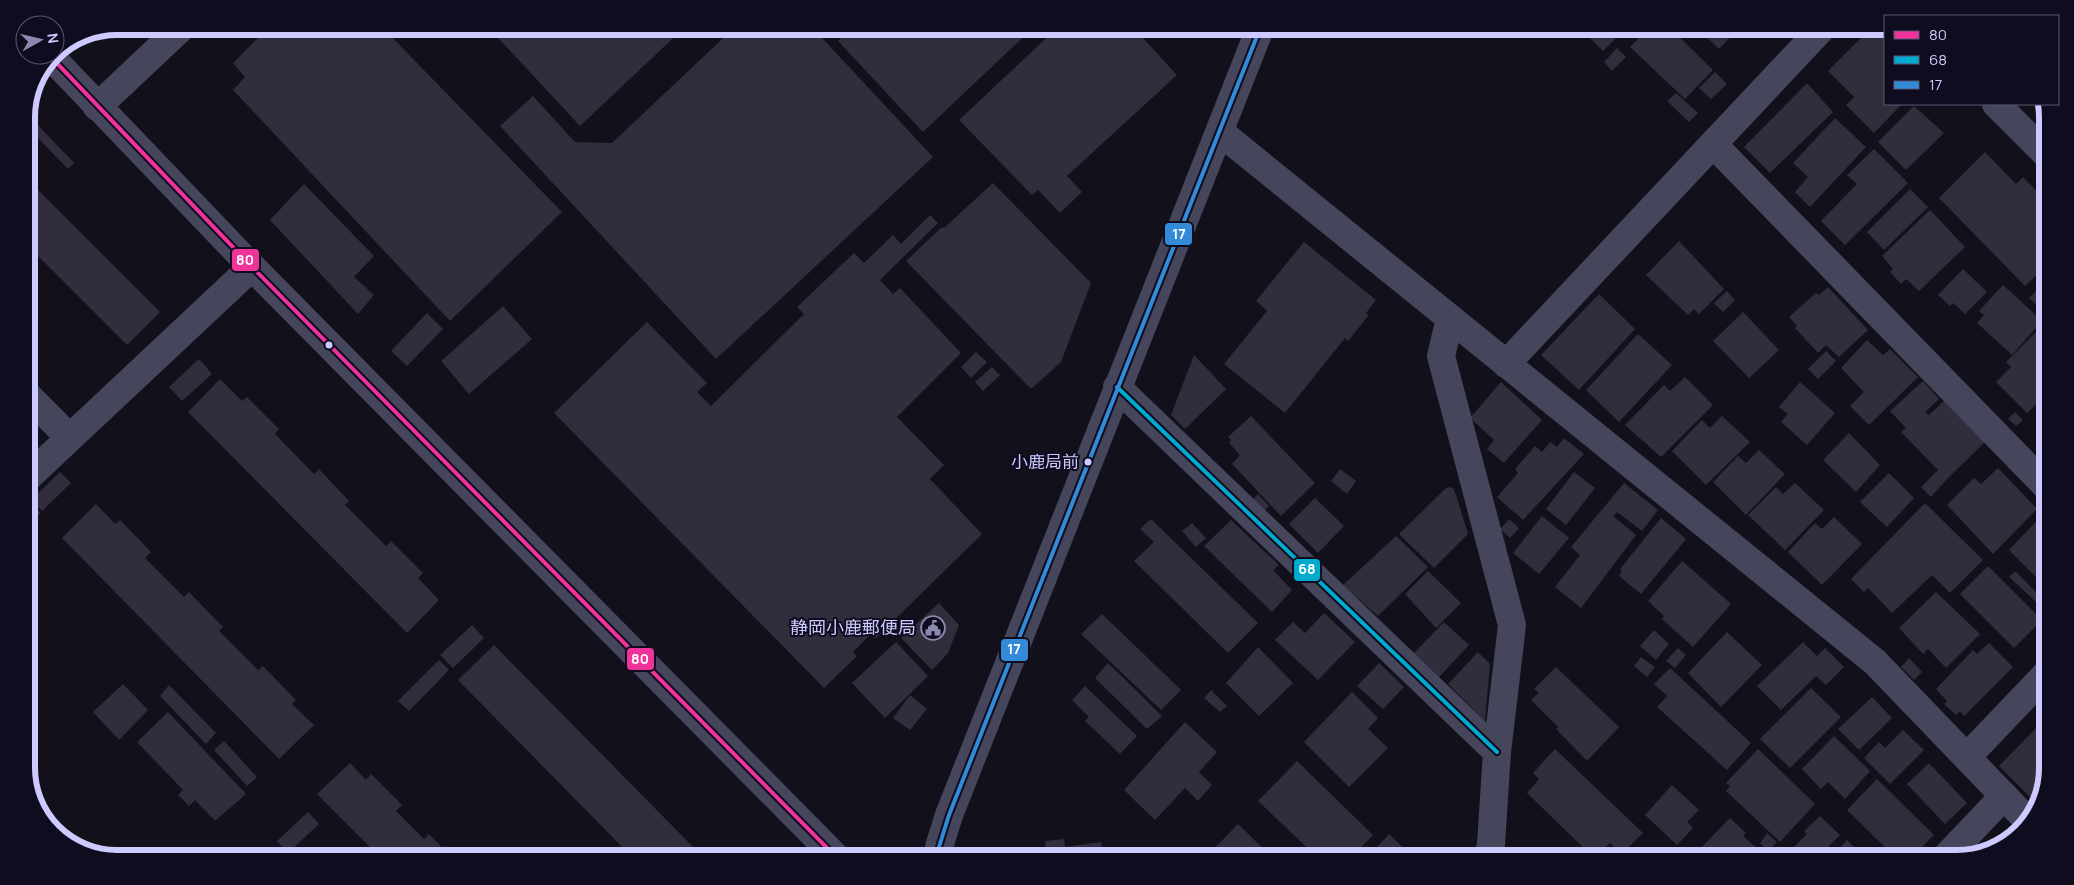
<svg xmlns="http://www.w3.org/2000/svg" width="2074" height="885" viewBox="0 0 2074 885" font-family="Manrope,'Noto Sans JP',sans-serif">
	<rect width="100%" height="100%" fill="#12101a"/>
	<g fill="#302d3d">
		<path d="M270 26H381L562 212 450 321 233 90 245 77 233 63Z"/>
		<path d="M487 26H686L580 126Z"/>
		<path d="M736 26H811L933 157 716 359 500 126 533 96 575 142 612 143Z"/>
		<path d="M854 26H1035L923 132 838 41Z"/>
		<path d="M1059 26H1132L1177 75 1067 176 1082 192 1060 213 1038 190 1032 195 959 120Z"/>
		<path d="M1578 26H1668L1713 70 1685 99 1630 47 1638 39 1626 28 1603 51Z"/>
		<path d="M1695 26H1738L1740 27 1719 49Z"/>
		<path d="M1873 26H1877L1881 29 1885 26V104H1902L1874 133 1846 105 1854 97 1828 71Z"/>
		<path d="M1617 48 1626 57 1612 71 1604 62Z"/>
		<path d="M1715 72 1727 84 1711 99 1699 88Z"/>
		<path d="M1807 83 1833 112 1770 173 1744 147Z"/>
		<path d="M1676 93 1698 113 1689 122 1667 101Z"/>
		<path d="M2042 104H2045L2048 116 2038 108Z"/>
		<path d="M1914 106 1944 133 1906 170 1878 142Z"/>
		<path d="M1835 118 1866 147 1810 207 1795 192 1808 177 1793 163Z"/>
		<path d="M34 121 74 163 68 169 28 128Z"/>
		<path d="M1874 149 1908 183 1845 245 1821 221 1857 184 1847 175Z"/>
		<path d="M1985 152 2016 184 2023 177 2043 198 2036 205 2048 217V264L2025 286 1939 198Z"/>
		<path d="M26 178 160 312 127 345 26 244Z"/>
		<path d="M993 183 1091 283 1061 362 1031 389 906 261 942 227 944 228Z"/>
		<path d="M304 184 374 256 354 277 374 295 358 314 270 220Z"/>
		<path d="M1910 189 1928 207 1884 250 1867 232Z"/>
		<path d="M1930 210 1965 247 1919 291 1906 279 1901 284 1890 272 1893 269 1882 256Z"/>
		<path d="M930 215 938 223 880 280 893 294 900 288 961 353 897 417 944 465 930 479 982 534 876 638 871 634 853 652 857 656 824 688 554 413 647 322 707 383 697 392 711 406 804 314 797 307 854 253 864 263 893 235 901 244Z"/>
		<path d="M1679 241 1724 289 1699 314 1694 309 1688 315 1646 275Z"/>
		<path d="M1304 242 1376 300 1366 313 1369 315 1348 341 1345 338 1285 413 1224 364 1267 311 1256 301Z"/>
		<path d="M1963 269 1987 292 1965 314 1953 303 1950 306 1938 295Z"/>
		<path d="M2048 279V316L2029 298Z"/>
		<path d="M2003 285 2042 321 2012 355 1977 323 1984 315 1979 311Z"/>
		<path d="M1828 287 1868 330 1839 357 1826 345 1818 353 1795 328 1797 326 1789 317 1816 293 1819 295Z"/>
		<path d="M1727 291 1735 300 1723 312 1714 303Z"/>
		<path d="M1599 294 1635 329 1579 390 1541 355Z"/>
		<path d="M503 306 532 339 469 394 441 361Z"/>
		<path d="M1743 312 1779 350 1749 378 1713 341Z"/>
		<path d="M427 313 443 329 407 366 391 351Z"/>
		<path d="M2042 326 2048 331V393L2027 413 1996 382 2011 367 2006 362Z"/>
		<path d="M1638 334 1672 365 1619 422 1586 390Z"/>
		<path d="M1867 340 1883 355 1890 349 1918 377 1869 425 1850 406 1864 392 1841 368Z"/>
		<path d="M1826 351 1836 361 1818 379 1808 369Z"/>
		<path d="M976 352 987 362 971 378 961 367Z"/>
		<path d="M1194 355 1226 389 1185 429 1171 415Z"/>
		<path d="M199 359 212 374 182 401 169 387Z"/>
		<path d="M992 367 1000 375 983 391 975 382Z"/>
		<path d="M1685 377 1713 405 1661 457 1625 425 1664 385 1670 391Z"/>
		<path d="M220 379 242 401 247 397 279 429 275 434 314 474 319 469 349 501 345 505 386 546 391 541 423 573 418 578 439 600 407 633 188 412Z"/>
		<path d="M1923 381 1939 399 1925 412 1929 415 1944 401 1985 442 1948 478 1931 497 1921 487 1938 470 1901 432 1906 428 1890 411Z"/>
		<path d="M1501 382 1542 420 1504 463 1487 449 1494 440 1470 418Z"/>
		<path d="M1800 382 1835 413 1807 445 1781 422 1788 414 1779 407Z"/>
		<path d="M2015 412 2023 420 2016 426 2008 419Z"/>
		<path d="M1251 416 1315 483 1281 516 1232 464 1240 455 1229 443 1231 440 1228 437Z"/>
		<path d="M1722 416 1750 442 1706 485 1672 451 1702 420 1710 428Z"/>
		<path d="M1849 433 1880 465 1856 492 1823 460Z"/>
		<path d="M2048 435V452L2039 443Z"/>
		<path d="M1564 438 1584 454 1523 520 1497 497 1518 473 1515 469 1535 446 1542 452 1550 442 1557 447Z"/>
		<path d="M1759 450 1785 474 1746 515 1713 482 1738 456 1746 463Z"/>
		<path d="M1998 468 2037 509 1993 554 1947 505 1974 478 1981 484Z"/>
		<path d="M1340 469 1356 481 1347 494 1331 481Z"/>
		<path d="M60 472 71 483 42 511 31 500Z"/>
		<path d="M1574 472 1595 488 1566 525 1546 509Z"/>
		<path d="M1889 473 1914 498 1887 527 1860 502Z"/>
		<path d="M1624 483 1658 510 1642 531 1617 512 1613 516 1636 535 1581 608 1555 587 1580 555 1571 547Z"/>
		<path d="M1795 483 1824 510 1785 550 1748 515 1776 487 1783 494Z"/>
		<path d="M1449 487 1454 489 1468 534 1434 568 1399 534 1446 488Z"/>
		<path d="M1258 494 1269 506 1264 511 1253 500Z"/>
		<path d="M1315 498 1344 526 1318 553 1289 524Z"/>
		<path d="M1925 503 1983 560 1950 593 1932 575 1892 613 1868 588 1864 592 1851 579Z"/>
		<path d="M96 504 115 524 120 520 151 552 145 558 184 597 189 592 223 627 219 631 258 670 263 666 296 700 292 704 314 725 279 759 62 538Z"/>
		<path d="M32 505 41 513 29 525 26 523V511Z"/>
		<path d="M2047 510 2048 581 2044 578 2040 581 2009 550Z"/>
		<path d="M1542 516 1569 538 1539 574 1513 553Z"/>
		<path d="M1834 517 1862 544 1822 585 1788 552 1815 523 1822 529Z"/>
		<path d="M1661 518 1686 539 1641 594 1619 576 1622 571 1620 569Z"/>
		<path d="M1151 519 1258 623 1228 653 1134 561 1154 542 1140 529Z"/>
		<path d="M1509 519 1519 528 1510 538 1500 529Z"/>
		<path d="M1231 520 1279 565 1273 570 1292 590 1272 612 1204 546Z"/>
		<path d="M1192 523 1206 538 1196 547 1182 531Z"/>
		<path d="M1396 536 1428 567 1378 616 1343 585Z"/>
		<path d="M1682 561 1731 604 1693 647 1662 619 1664 616 1648 601Z"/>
		<path d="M1988 566 2042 620 2014 648 1960 594Z"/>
		<path d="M1428 571 1461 603 1436 628 1405 594Z"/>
		<path d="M2015 571 2039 595 2045 590 2048 592V613L2009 577Z"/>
		<path d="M1936 592 1980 634 1946 668 1928 649 1923 654 1899 628Z"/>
		<path d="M939 603 959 625 948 653 932 670 901 638Z"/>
		<path d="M1324 613 1355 642 1318 680 1275 640 1293 622 1305 633Z"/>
		<path d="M1102 614 1181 690 1161 710 1081 634Z"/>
		<path d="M1444 622 1469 645 1439 677 1414 653Z"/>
		<path d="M472 625 484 638 453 668 440 655Z"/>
		<path d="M1654 630 1669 644 1656 660 1640 646Z"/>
		<path d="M1727 632 1762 665 1721 707 1688 673Z"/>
		<path d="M896 642 928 676 885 718 852 683Z"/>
		<path d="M1803 642 1817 656 1825 648 1844 667 1826 685 1816 676 1781 710 1757 686Z"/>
		<path d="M1989 643 2013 667 1964 716 1960 711 1956 715 1944 704 1947 701 1936 689 1973 650 1977 654Z"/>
		<path d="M494 645 705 859H634L458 680Z"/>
		<path d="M1258 647 1293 683 1259 716 1226 683Z"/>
		<path d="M1678 648 1686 655 1675 668 1666 661Z"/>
		<path d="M1478 652 1490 664 1485 721 1448 684Z"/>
		<path d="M1641 657 1655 667 1647 677 1634 666Z"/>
		<path d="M1909 658 1922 672 1914 680 1901 667Z"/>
		<path d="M439 660 449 670 409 711 398 701Z"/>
		<path d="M1108 663 1162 716 1147 729 1095 678Z"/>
		<path d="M1379 663 1404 687 1383 709 1357 686Z"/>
		<path d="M1556 667 1619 727 1587 761 1556 729 1558 727 1531 700 1539 693 1534 689Z"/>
		<path d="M1670 668 1751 743 1727 770 1657 707 1667 696 1654 684Z"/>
		<path d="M123 684 148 710 119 740 93 712Z"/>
		<path d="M169 685 216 733 206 744 160 696Z"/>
		<path d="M1085 686 1137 736 1120 754 1085 721 1089 717 1072 700Z"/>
		<path d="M1811 688 1841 717 1790 768 1760 739Z"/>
		<path d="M1211 690 1227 706 1220 712 1204 698Z"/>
		<path d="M1352 692 1378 718 1368 729 1388 748 1349 787 1304 742Z"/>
		<path d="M910 695 927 709 910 730 893 718Z"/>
		<path d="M1872 697 1892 718 1859 750 1838 729Z"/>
		<path d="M168 712 246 794 215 821 195 800 189 806 178 795 183 790 137 742Z"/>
		<path d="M2048 716V768L2045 785 2031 798 1999 766Z"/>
		<path d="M1185 722 1217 752 1199 772 1212 785 1198 801 1185 788 1155 820 1124 790Z"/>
		<path d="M1903 730 1924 750 1890 784 1864 758 1879 742 1885 748Z"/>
		<path d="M1834 736 1870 771 1845 799 1828 782 1821 789 1802 769Z"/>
		<path d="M224 741 257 777 247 786 214 750Z"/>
		<path d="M1555 749 1643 833 1621 854 1610 843 1594 858 1527 793 1539 779 1533 773Z"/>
		<path d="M1758 749 1815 804 1780 842 1726 791 1730 786 1726 783Z"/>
		<path d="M1297 761 1373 835 1350 859H1319L1258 801Z"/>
		<path d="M350 763 366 780 371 774 402 805 396 811 424 839 429 834 453 859H382L317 794Z"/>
		<path d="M1929 763 1967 803 1945 824 1907 784Z"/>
		<path d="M1877 779 1934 835 1910 859H1897L1847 810Z"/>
		<path d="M1672 785 1699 810 1687 822 1693 828 1677 845 1645 815Z"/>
		<path d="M38 805 76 845 80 842 92 854 82 852 45 823Z"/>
		<path d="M308 812 319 824 288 853 277 841Z"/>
		<path d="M1820 816 1840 835 1816 859H1788L1785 856 1807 834 1804 831Z"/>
		<path d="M1730 818 1746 833 1743 836 1763 854 1759 859H1704L1697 852Z"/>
		<path d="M1238 824 1274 859H1204Z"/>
		<path d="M1767 833 1777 842 1768 851 1760 843Z"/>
		<path d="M1389 834 1415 859H1366Z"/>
		<path d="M2000 838 2006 844 1990 849Z"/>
		<path d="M1064 839 1065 847 1101 842 1104 859H1014L1013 853 1046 849 1045 841Z"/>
		<path d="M1847 840 1866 859H1829Z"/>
	</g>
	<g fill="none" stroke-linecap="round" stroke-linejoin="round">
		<g stroke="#45455b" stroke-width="28">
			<path d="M51 57 252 267 838 859"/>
			<path d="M1996 104 2048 156"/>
			<path d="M97 107 183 26"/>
			<path d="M1220 132 1875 662 2027 820"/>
			<path d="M1713 144 2048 488"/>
			<path d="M1450 318 1441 356 1512 625 1497 752 1491 844 1488 859"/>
			<path d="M1506 364 1824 26"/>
			<path d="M1117 387 1497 752"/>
			<path d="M26 394 69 437"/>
			<path d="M26 479 252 267"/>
			<path d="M1967 757 2048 672"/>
			<path d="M937 859 939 847 949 815 1261 26"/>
			<path d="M1944 859 2004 796"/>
		</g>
		<g stroke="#0e0c1e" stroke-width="8">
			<path id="bus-1" d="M51 57 252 267 838 859"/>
		</g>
		<g stroke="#0e0c1e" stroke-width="8">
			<path id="bus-2" d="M1117 387 1497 752"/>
		</g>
		<g stroke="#0e0c1e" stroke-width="8">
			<path id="bus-3" d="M937 859 939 847 949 815 1261 26"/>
		</g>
		<use href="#bus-1" stroke="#ef339a" stroke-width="4"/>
		<use href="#bus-2" stroke="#00a9ce" stroke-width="4"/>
		<use href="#bus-3" stroke="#338bd7" stroke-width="4"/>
	</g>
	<defs>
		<g id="civic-ring" transform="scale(1.25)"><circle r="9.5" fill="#0e0c1e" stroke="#8c89af" stroke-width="1.5"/><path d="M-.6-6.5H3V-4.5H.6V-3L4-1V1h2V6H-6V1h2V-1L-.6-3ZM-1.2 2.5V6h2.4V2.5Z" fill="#8c89af"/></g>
	</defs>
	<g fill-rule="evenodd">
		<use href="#civic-ring" x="933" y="628"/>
	</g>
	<g fill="#cdcaff" stroke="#0e0c1e" stroke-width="2">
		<circle cx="329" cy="345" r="4.5"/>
		<circle cx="1088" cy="462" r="4.5"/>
	</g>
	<g text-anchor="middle" stroke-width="4" stroke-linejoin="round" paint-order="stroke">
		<g font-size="17" fill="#cdcaff" stroke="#0e0c1e" text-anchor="end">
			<text x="1079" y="468">小鹿局前</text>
		</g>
		<g font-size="18" fill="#cdcaff" stroke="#0e0c1e" text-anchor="end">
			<text x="916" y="634">静岡小鹿郵便局</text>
		</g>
	</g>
	<path d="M0 0H2074V885H0ZM117 35H1957A82 82 0 0 1 2039 117V768A82 82 0 0 1 1957 850H117A82 82 0 0 1 35 768V117A82 82 0 0 1 117 35Z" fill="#0e0c1e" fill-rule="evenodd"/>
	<path fill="none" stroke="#cdcaff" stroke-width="6" d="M117 35H1957A82 82 0 0 1 2039 117V768A82 82 0 0 1 1957 850H117A82 82 0 0 1 35 768V117A82 82 0 0 1 117 35Z"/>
	<g stroke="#0e0c1e" stroke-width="2">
		<rect x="1164" y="222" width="29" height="24" rx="5" fill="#338bd7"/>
		<rect x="231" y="248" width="29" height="24" rx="5" fill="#ef339a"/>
		<rect x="1293" y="558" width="28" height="24" rx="5" fill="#00a9ce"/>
		<rect x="1000" y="638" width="29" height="24" rx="5" fill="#338bd7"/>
		<rect x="626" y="647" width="29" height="24" rx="5" fill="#ef339a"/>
	</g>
	<g font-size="14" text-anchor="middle" font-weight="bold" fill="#fff">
		<text x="1179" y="239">17</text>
		<text x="245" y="265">80</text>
		<text x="1307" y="574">68</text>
		<text x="1014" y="654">17</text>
		<text x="640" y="664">80</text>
	</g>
	<rect x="1884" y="15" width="175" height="90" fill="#0e0c1e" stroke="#5a5878"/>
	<rect x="1894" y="31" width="25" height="8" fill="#ef339a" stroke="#5a5878"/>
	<text x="1929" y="40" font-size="15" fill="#cdcaff">80</text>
	<rect x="1894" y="56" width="25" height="8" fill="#00a9ce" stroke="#5a5878"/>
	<text x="1929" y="65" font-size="15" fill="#cdcaff">68</text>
	<rect x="1894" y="81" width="25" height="8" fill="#338bd7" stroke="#5a5878"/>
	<text x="1929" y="90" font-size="15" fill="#cdcaff">17</text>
	<g transform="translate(40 40) rotate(82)"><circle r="24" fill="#0e0c1e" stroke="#5a5878"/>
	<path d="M0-4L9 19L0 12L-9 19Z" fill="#8c89af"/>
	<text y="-8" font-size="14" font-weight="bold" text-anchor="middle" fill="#cdcaff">N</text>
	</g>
</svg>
